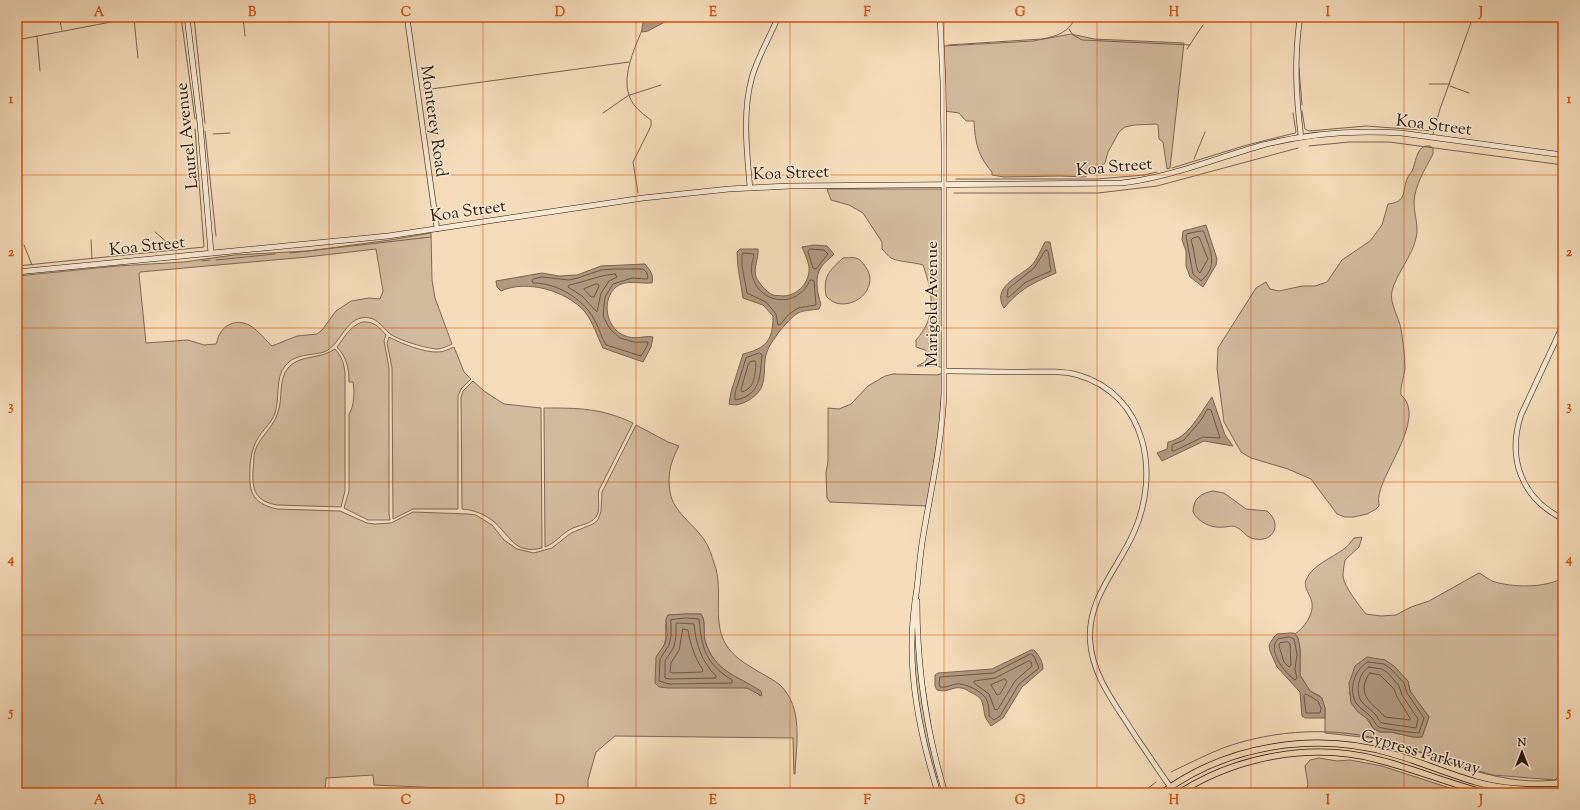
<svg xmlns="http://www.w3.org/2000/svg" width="1580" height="810" viewBox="0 0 1580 810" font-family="'Sorts Mill Goudy',serif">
	<rect width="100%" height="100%" fill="#f5ddbb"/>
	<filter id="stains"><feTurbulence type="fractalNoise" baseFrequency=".005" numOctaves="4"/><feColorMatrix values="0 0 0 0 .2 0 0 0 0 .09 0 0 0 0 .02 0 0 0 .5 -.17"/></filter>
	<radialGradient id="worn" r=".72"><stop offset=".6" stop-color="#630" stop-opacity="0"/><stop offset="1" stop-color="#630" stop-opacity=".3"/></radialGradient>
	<g fill="#d2bb9d" stroke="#7e6854" fill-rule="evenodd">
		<path d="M1071 34 1094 39 1184 43 1170 168 1167 169 1163 142 1159 139 1158 125 1156 124 1134 125 1125 127 1119 132 1108 152 1105 163 1085 177 1060 176 1004 177 992 175V172C978 156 975 142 974 121H966L959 113 945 111 943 46 1033 41Z"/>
		<path d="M1425 146H1430L1433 148V154C1425 169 1415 185 1414 202 1414 214 1419 226 1416 238 1412 257 1397 272 1392 291 1389 303 1399 317 1401 329 1403 342 1405 355 1405 368 1404 378 1400 386 1401 395 1427 417 1382 471 1379 496 1378 499 1379 503 1379 506L1376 509 1367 514 1354 517H1345L1337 514 1311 479 1288 469 1251 458 1241 452 1224 422 1217 369 1218 348 1256 288 1266 282 1270 289 1279 291 1302 286H1315L1327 282 1342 260 1370 241 1382 225 1388 204C1407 202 1402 192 1407 179 1408 176 1411 173 1412 171 1416 163 1416 149 1425 146Z"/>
		<path d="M827 189H943V368L937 366H917L925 362 929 355 925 350 916 347V340C937 317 933 293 923 265 914 262 898 262 891 258 888 256 885 252 882 249V242L863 213 849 205 831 200Z"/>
		<path d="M431 233 432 280 435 298 452 344C448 346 443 348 438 349 428 349 397 340 389 333 383 328 379 320 370 318 346 313 342 345 324 352 310 356 296 353 285 366 275 378 280 398 275 413 272 422 265 428 260 435 253 445 251 455 250 466 249 490 250 503 277 509L340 511 367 523 375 524 391 523 413 512 468 514 476 515 492 525 504 540 517 549 534 553 552 548 571 533 593 524 598 520 601 511 602 492 636 425 668 442 679 446C671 461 667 474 670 492 673 512 694 524 705 541 709 547 712 556 714 563 724 588 712 619 725 643 733 657 746 664 759 672 766 676 774 680 780 685 804 708 796 745 795 774H794L793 738 615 736 596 752 588 780V793H468L467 789 374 785 373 775 326 778 325 793H17V276L117 266 184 262 234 255 308 251 390 240ZM376 249 383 291 380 299 369 298 351 301 336 311 322 330 317 334 297 336 272 346C260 335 251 319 233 323 228 325 224 327 221 332 218 335 218 340 216 344L204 345 188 340 146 343 139 274 140 272 307 257ZM686 614H701C706 621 703 632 705 641 715 672 736 675 760 691V696C753 688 745 687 735 687L656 657C673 638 661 632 668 615Z"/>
		<path d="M843 258C847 258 852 257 856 258 860 259 863 263 865 266 880 285 858 309 836 303 833 302 829 299 826 296 823 276 829 271 843 258Z"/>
		<path d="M362 322C374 321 379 327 386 335L384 341 389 368V514L390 520H368L344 508 349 491V414C354 407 355 392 353 382H349C349 368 347 358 337 347 345 337 349 327 362 322Z"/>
		<path d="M389 337C400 343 425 353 438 352 444 352 449 349 454 347L464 372 471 379 461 389 458 396V509H413L393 519 392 368 387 343Z"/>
		<path d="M335 349C342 357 344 363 345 374V491L341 507 277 505C255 501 252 490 253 470 254 461 253 454 257 446 263 434 274 426 278 412 283 399 278 380 288 368 300 354 319 360 335 349Z"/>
		<path d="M943 373 940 423 927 506 830 502 827 498 826 473 828 461V408L839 409 851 404 868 386 885 376 893 374 937 375Z"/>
		<path d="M473 381 484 391 504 404 541 408 542 548C514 555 510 535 493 521 484 514 474 510 462 509L461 397 463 391Z"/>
		<path d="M544 408C579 408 601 408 633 423L599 490C597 499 601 510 596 517 590 525 578 525 571 529 561 534 556 543 545 547Z"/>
		<path d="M1213 491 1224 493 1246 509 1267 511C1284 525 1272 545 1251 538 1245 536 1242 529 1236 527 1232 525 1228 527 1224 527 1212 529 1198 522 1193 512 1193 498 1202 493 1213 491Z"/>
		<path d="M1362 537 1359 547 1345 560C1344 566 1343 571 1343 576 1344 587 1359 605 1366 614L1381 616 1396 615 1411 607 1429 601 1479 573C1483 575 1488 579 1492 581 1512 588 1545 588 1563 578V748L1558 777 1555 780 1493 775 1453 764 1412 749 1371 738 1325 733V708L1320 696 1310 691 1300 675V649L1298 638 1295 634C1304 628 1314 614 1312 603 1311 595 1303 588 1306 580 1312 565 1332 558 1344 549 1348 546 1351 542 1354 538ZM1380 660H1385L1408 681 1410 691 1429 717 1422 737H1413L1391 732H1380L1373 728 1349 693Z"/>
		<path d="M916 615 917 639 939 776 935 777C926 742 916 706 914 669 912 651 914 633 916 615Z"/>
		<path d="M1319 758 1337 761 1350 760 1382 766 1465 793H1305L1308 785 1305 766 1310 760Z"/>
	</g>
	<g fill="#b0997f" stroke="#7a6451">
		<path d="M644 17H674L648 31 642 32V28Z"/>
		<path d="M1206 225 1217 259 1216 265 1203 287 1190 277 1186 266V251L1182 240 1183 231Z"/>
		<path d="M1045 242H1050L1056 273C1033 283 1021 288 1004 308 991 287 1019 277 1031 266 1037 260 1041 249 1045 242Z"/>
		<path d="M814 245 827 246 834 254C831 258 825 261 822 266 814 276 817 293 821 304L819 309C813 310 806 310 800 312 790 316 770 342 767 352 763 362 766 375 762 386 758 397 740 408 729 404L731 392 743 354C767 348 773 340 773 316L763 305 743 298 738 267 737 252 740 249H758C759 259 753 267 756 277 759 283 766 292 773 295 775 296 779 295 782 296 796 296 808 285 809 271 810 265 805 254 802 247Z"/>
		<path d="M645 264C650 270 654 275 652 283 640 284 626 279 616 287 601 300 606 327 623 335 636 341 642 335 653 337L651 347 643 362 603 348C597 336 593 322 585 312 567 291 527 279 501 291L497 287 496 281 542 273 559 276 577 275 601 266Z"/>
		<path d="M1212 397 1225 435 1233 446 1204 441 1162 461 1157 453 1167 449 1168 442C1189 438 1200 413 1212 397Z"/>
		<path d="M686 614H701C706 621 703 632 705 641 715 672 736 675 761 691L762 696 747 688H669L659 687 655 683 656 657 665 644 667 635 666 619 668 615Z"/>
		<path d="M1289 633H1294L1298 638 1300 649V675L1310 691 1322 698 1325 708V718H1305L1302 716 1300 692 1277 667 1270 651 1269 645 1274 637 1277 634Z"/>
		<path d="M1031 650H1034C1039 655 1043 662 1043 669L1022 687 1003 718 991 726C989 723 986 719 985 716 982 702 984 698 970 692 967 690 964 688 961 688 953 686 949 693 937 690L935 686V675L938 673 992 669Z"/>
		<path d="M1367 657 1385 660 1394 666 1408 681 1410 691 1429 717 1422 737H1413L1391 732H1380L1373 728 1369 720 1358 712 1351 703 1349 683 1352 675 1355 666Z"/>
	</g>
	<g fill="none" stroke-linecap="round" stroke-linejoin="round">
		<g stroke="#6c5745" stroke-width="1">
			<path d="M1202 231 1204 232C1210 250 1219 266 1201 281L1193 274 1186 236 1187 234Z"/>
			<path d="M1199 237 1208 259 1200 273 1198 271C1194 261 1195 251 1191 240L1193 238Z"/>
			<path d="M810 249 824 250 828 254 816 269 813 268 808 252Z"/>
			<path d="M1046 250 1048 251 1051 271 1026 282 1009 297H1007L1008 289 1034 268Z"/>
			<path d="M743 253 754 254C753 261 750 267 752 275 759 305 798 309 810 280H812L814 281 816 305 798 308 788 315 780 325H778L776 314 766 302 747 293 742 266V255Z"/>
			<path d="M616 269H643L647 273 648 278 647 279 632 278 613 284 605 297 603 316 610 329 620 338 634 342H648L647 346 641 356 606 345C601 337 599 327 594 319 582 298 557 283 533 283L532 281 533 279 542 277 569 280 578 278 601 270Z"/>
			<path d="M615 274 617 277 609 281 601 293 597 312 582 296 568 287 569 285C585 282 599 275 615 274Z"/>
			<path d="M596 284H598L599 286 594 297H591L584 289Z"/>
			<path d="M760 353 762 355C760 375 761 396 735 400V393L746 358Z"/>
			<path d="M755 361 756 363C755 375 755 388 742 392L741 390 748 365 750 362Z"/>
			<path d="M1208 409 1211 410 1220 438 1203 437 1174 451H1172V445L1184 440 1201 420Z"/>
			<path d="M686 618 699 619C702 649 705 663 732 680V683L669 684 659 681 660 659 669 645 671 636V620Z"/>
			<path d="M677 623 694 624C696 644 701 661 716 676V678L669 679 665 678V661L674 647 676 636V625Z"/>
			<path d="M683 629 688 630C690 644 695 658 703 670L702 672 672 673 670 672 671 663 679 650Z"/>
			<path d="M1290 637 1294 639 1297 654 1295 669 1297 678 1295 680C1285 673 1266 650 1278 639Z"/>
			<path d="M1288 642 1290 644 1291 665 1289 667 1284 662 1279 646 1280 643Z"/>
			<path d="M1031 654 1034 656 1039 668 1019 684 1000 716 994 720 989 716C989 710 989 702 985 697 979 690 965 683 956 684 950 685 947 688 940 687L939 684 940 677 993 673Z"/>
			<path d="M1029 661 1031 662 1032 666 1015 681 998 709 995 710 989 694 974 683V681L995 678Z"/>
			<path d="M1368 662 1384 664 1391 669 1404 683 1407 693 1424 718 1419 733C1416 733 1382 729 1379 727 1375 725 1375 721 1372 718 1367 712 1360 709 1356 703 1348 689 1355 668 1368 662Z"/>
			<path d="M1369 667 1382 669 1388 673 1399 686 1402 695 1418 719 1416 728 1382 723C1378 721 1378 717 1375 714 1370 709 1365 706 1361 701 1355 691 1359 672 1369 667Z"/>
			<path d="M1370 673 1380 675 1394 689 1397 697 1410 718V720L1385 717C1376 706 1360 699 1365 682 1367 678 1367 676 1370 673Z"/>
			<path d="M1005 679 1007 682 1000 694 997 695 991 685Z"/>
			<path d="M1306 694 1318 701 1321 708 1320 713H1306L1304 696Z"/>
		</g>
		<g stroke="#7a6451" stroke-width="1">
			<path d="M59 17 62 30"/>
			<path d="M181 17 195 119"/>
			<path d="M194 17 205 123"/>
			<path d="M243 17 245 36"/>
			<path d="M134 19 138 58"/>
			<path d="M1069 29 1073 35 1082 40 1190 45"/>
			<path d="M37 36 40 71"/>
			<path d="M17 40 137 17"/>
			<path d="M948 45 1042 39C1058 36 1069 32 1076 17"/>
			<path d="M1187 49 1203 25"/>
			<path d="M1299 68 1302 105"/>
			<path d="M1429 84H1450"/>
			<path d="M1450 86 1469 93"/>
			<path d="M424 90 629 62"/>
			<path d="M630 95 661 85"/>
			<path d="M1302 111 1305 129 1309 131 1366 126 1434 131"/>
			<path d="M603 113 629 95"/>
			<path d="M205 131 216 236"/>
			<path d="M213 134 230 133"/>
			<path d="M1433 134 1440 109 1473 17"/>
			<path d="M1309 146 1349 142H1389L1563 165"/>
			<path d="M1194 159 1205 132"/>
			<path d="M1172 168 1247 145 1295 133 1296 132 1293 113"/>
			<path d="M956 179H1097L1144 175 1157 172"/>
			<path d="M638 193 633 162 651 126V120C644 115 635 108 631 100 620 79 634 50 642 30"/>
			<path d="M954 193H1098L1132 189 1157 186 1298 148"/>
			<path d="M155 232 176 250"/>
			<path d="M91 240 92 259"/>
			<path d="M24 245 32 265"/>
			<path d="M290 253 431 237"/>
			<path d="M216 260 275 254"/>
			<path d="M202 261 210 260"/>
			<path d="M17 266 204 247 195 129"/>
			<path d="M1171 772C1188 764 1205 755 1223 748 1275 729 1337 726 1390 742 1445 760 1504 789 1563 779"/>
			<path d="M1142 793 1156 782"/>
		</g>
		<g stroke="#5c4737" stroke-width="6">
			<g id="tertiary">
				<path d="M407 17 437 229"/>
				<path d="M1300 17C1294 59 1296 95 1301 137"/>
				<path d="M750 188C747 151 742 113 752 77 758 56 770 37 778 17"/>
				<path d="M1563 325 1521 415C1507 458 1521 498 1563 519"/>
				<path d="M945 371C970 371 995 372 1019 372 1039 372 1059 370 1078 375 1147 395 1160 474 1134 532 1118 569 1088 597 1090 640 1092 677 1117 706 1136 737 1149 755 1161 775 1175 793"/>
			</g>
		</g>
		<g stroke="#29150b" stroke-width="6">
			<g id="secondary">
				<path d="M187 17 200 123 211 253"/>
				<path d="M17 272 388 236 643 198 729 189 790 186 1122 183C1171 177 1216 158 1263 145 1308 133 1355 130 1401 133L1563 155"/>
				<path d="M917 601C917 667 926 731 945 793"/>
				<path d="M938 793C923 745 911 693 912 642 912 623 914 606 917 588 919 571 920 554 923 537 931 489 942 442 944 393V147L943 82 940 17"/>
			</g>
		</g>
		<g stroke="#29150b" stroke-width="7">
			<g id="primary">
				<path d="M1162 793C1227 745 1315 731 1393 754 1421 762 1448 774 1476 782 1504 790 1534 791 1563 789"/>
				<path d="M1179 793C1237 756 1312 742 1379 760 1415 769 1450 784 1486 793"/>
			</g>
		</g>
		<use href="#tertiary" stroke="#f8e9d3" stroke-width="4.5"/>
		<use href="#secondary" stroke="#f8e9d3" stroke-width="5"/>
		<use href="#primary" stroke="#f5ddbb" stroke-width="5.5"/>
	</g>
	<path fill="none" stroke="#d5520c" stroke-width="1" stroke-opacity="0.55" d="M176 17V793M329 17V793M483 17V793M636 17V793M790 17V793M944 17V793M1097 17V793M1251 17V793M1404 17V793M17 175H1563M17 328H1563M17 482H1563M17 635H1563"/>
	<g text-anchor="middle" stroke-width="3" stroke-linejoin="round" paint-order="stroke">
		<g font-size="17" fill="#29150b" stroke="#f8e9d3">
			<text transform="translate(435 121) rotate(82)" y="6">Monterey Road</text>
			<text transform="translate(1434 124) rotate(7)" y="6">Koa Street</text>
			<text transform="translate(186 136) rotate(-96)" y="6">Laurel Avenue</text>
			<text transform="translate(1114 166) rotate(-5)" y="6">Koa Street</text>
			<text transform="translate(791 172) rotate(-2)" y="6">Koa Street</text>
			<text transform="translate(468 210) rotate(-8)" y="6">Koa Street</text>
			<text transform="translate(147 245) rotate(-6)" y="6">Koa Street</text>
			<text transform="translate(931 304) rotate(-90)" y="6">Marigold Avenue</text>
			<text transform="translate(1421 751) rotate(16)" y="6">Cypress Parkway</text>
		</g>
	</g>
	<rect width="1580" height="810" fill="none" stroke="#f5ddbb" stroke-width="44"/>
	<g transform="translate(1522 752)" stroke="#f8e9d3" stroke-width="3" paint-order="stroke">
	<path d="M0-3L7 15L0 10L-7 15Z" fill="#29150b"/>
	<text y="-6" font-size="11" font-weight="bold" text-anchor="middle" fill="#29150b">N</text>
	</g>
	<rect x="22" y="22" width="1536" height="766" fill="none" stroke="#d5520c" stroke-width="1.5"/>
	<g font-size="13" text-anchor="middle" font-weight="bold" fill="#d5520c">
		<text x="99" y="16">A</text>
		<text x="252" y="16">B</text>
		<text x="406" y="16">C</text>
		<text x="560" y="16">D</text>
		<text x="713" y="16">E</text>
		<text x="867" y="16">F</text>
		<text x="1020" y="16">G</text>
		<text x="1174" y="16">H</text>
		<text x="1328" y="16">I</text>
		<text x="1481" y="16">J</text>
		<text x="11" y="103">1</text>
		<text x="1569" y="103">1</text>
		<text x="11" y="256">2</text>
		<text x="1569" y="256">2</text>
		<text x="11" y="410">3</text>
		<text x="1569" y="410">3</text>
		<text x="11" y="563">4</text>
		<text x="1569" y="563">4</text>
		<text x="11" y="716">5</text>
		<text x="1569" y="716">5</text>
		<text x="99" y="804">A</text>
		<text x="252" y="804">B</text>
		<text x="406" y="804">C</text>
		<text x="560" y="804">D</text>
		<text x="713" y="804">E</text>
		<text x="867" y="804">F</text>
		<text x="1020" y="804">G</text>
		<text x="1174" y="804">H</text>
		<text x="1328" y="804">I</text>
		<text x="1481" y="804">J</text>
	</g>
	<rect width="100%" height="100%" filter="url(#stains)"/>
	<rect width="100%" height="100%" fill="url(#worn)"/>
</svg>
